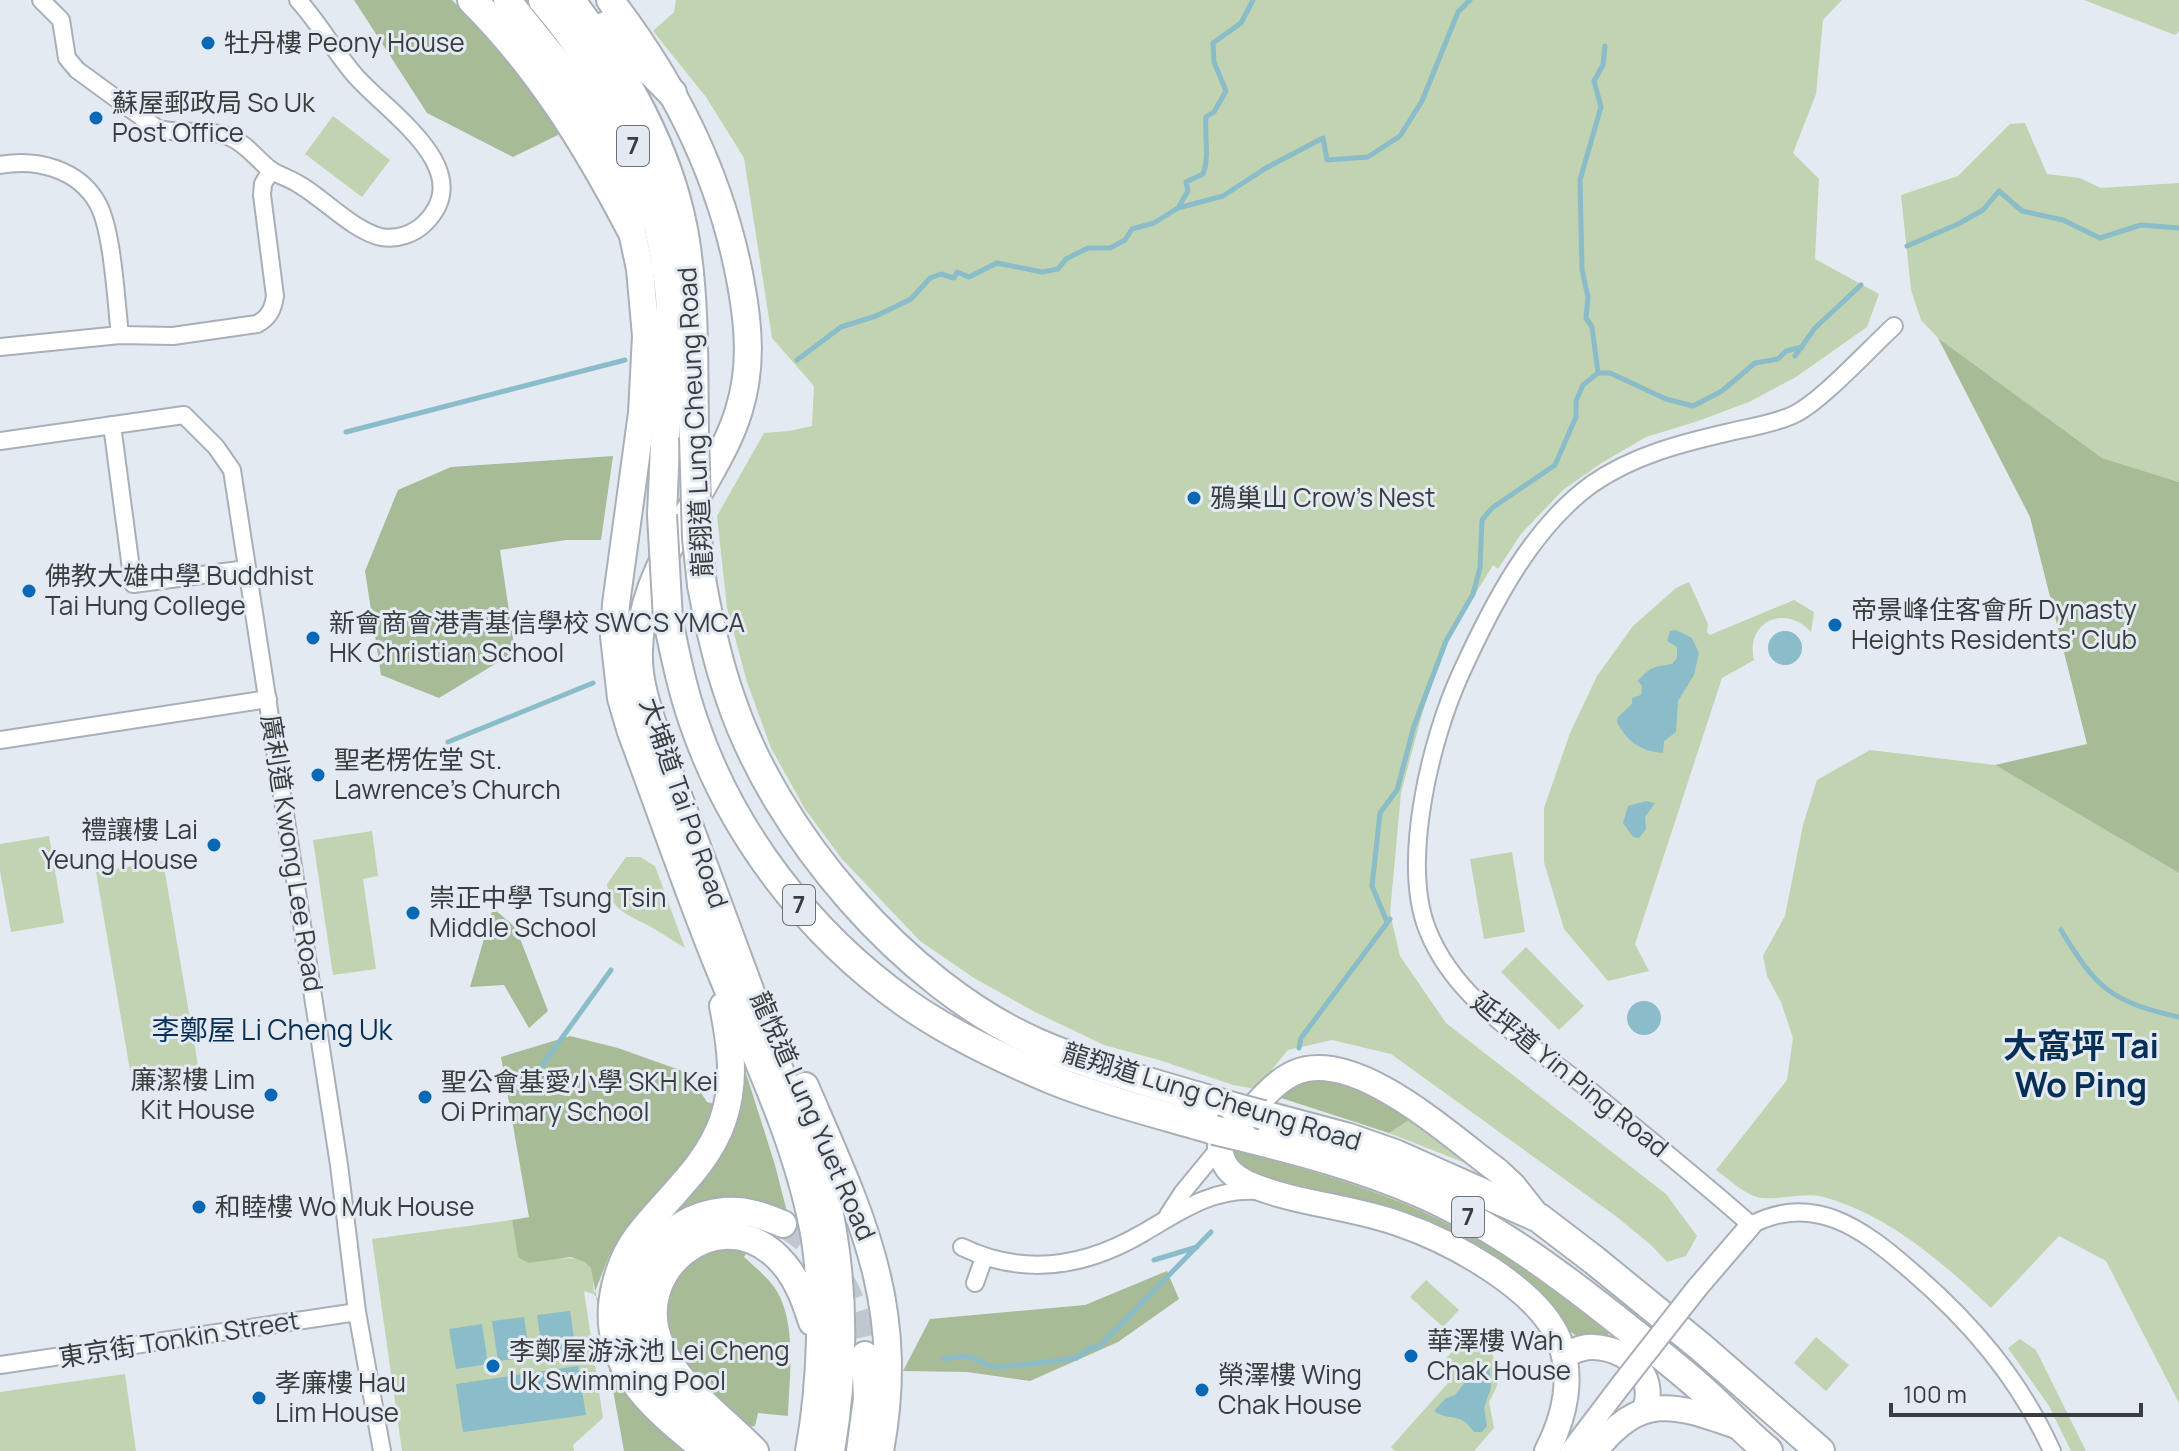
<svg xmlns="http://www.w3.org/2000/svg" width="2179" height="1451" viewBox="0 0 2179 1451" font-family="Manrope,'Noto Sans TC',sans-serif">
	<rect width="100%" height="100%" fill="#e3eaf2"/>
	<g fill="#c1d3b1">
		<path d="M676 0H1842L1823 20 1816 94 1793 153 1819 179 1815 259 1879 294 1867 327 1796 377 1749 402 1698 421 1646 437 1600 464 1563 490 1521 534 1498 569 1493 565 1443 647 1421 718 1401 793 1390 913 1400 956 1446 1023 1666 1194 1697 1236 1686 1256 1667 1262 1652 1246 1617 1217 1391 1054 1332 1040 1288 1050 1256 1089 1233 1085 1159 1060 1104 1045 1035 1012 974 978 920 941 842 859 805 809 771 748 747 682 727 608 717 516 764 433 789 431 812 426 814 386 772 338 744 158 706 97 653 31 674 12Z"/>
		<path d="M2084 0H2179V31L2175 35Z"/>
		<path d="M333 116 390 160 362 197 305 154Z"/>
		<path d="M2025 123 2047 174 2080 178 2101 188 2179 183V482L2102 458 1938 338 1921 320 1911 290 1901 195 1958 176 2010 124Z"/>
		<path d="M1689 582 1708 624 1707 632 1710 635 1794 600 1814 612 1811 632C1785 603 1745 622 1754 660L1722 678 1635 944 1649 971 1608 981 1564 929 1544 862V808L1570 733 1597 676 1633 626 1676 588Z"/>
		<path d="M1870 750 1995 765 2179 873V1403L2106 1261 2059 1236 1991 1308C1942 1262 1890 1216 1824 1197 1805 1192 1782 1200 1762 1198 1746 1196 1729 1179 1716 1170L1787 1080 1793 1038 1781 1002 1767 976 1763 956 1785 916 1803 825 1817 780Z"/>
		<path d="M372 831 378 876 363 879 376 969 333 975 313 840Z"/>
		<path d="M49 836 64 923 11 932 0 871V844Z"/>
		<path d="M1512 852 1525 932 1484 939 1470 859Z"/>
		<path d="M626 857H640L655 866 685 948C673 941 662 933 651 927 630 915 611 912 607 884Z"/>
		<path d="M163 861 199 1071 132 1082 96 872Z"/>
		<path d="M1526 947 1584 1006 1559 1030 1501 972Z"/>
		<path d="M1412 1118 1483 1170 1389 1133Z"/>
		<path d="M512 1220 518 1256 528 1263C543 1261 582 1251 591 1268 594 1274 593 1287 594 1294L584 1291 603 1418 573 1445 574 1451H402L372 1239Z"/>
		<path d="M1426 1280 1459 1310 1443 1327 1410 1297Z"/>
		<path d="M1471 1331 1480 1339 1482 1352 1492 1354 1498 1366 1497 1386 1489 1402 1494 1428 1474 1451H1395L1391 1447 1448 1383 1441 1376 1447 1369 1441 1364Z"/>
		<path d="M1816 1337 1849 1365 1826 1391 1794 1363Z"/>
		<path d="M2020 1339 2036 1350 2086 1451H2071L2049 1406 2008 1348Z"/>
		<path d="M125 1374 136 1451H0V1392Z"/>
	</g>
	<g fill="#a7bb97">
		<path d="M354 0H452L505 54 566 131 513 157 427 113Z"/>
		<path d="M1938 338 2102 458 2179 482V873L1995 765 2087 744 2030 517Z"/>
		<path d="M613 456 601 540H566L500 550 515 652 439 698 381 675 365 571 398 490 451 467Z"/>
		<path d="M493 908 516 928 548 1011 529 1028 504 985 470 987Z"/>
		<path d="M570 1036 618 1048 688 1073 707 1102 741 1111 745 1070 775 1165 788 1216 722 1200 634 1221 609 1256 594 1294 712 1441 724 1451H624L591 1268 585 1262 571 1257 528 1263 518 1257 512 1220 529 1217 501 1057Z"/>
		<path d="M1348 1077 1412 1118 1389 1133 1275 1096 1300 1079Z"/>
		<path d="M1228 1148C1300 1168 1374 1187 1442 1221 1502 1250 1556 1292 1609 1333L1605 1340H1583L1384 1211 1321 1191 1250 1173 1239 1168Z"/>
		<path d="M724 1227 761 1228 744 1257C756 1268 770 1279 778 1293 797 1329 789 1378 788 1416L758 1413 755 1426 744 1427C711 1394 659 1351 668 1299 671 1279 682 1259 689 1240Z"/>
		<path d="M1167 1271 1179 1299 1118 1342 1030 1381 967 1372 903 1371 930 1319 1085 1305Z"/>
	</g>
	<g fill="#8abcc9">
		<path d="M1676 630 1692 638 1699 653 1694 675 1678 701 1676 732 1664 741 1663 753C1641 751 1627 742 1617 722L1618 717 1632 704V698L1641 695 1642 686 1638 681C1651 666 1654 667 1672 664L1677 658V647L1667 641 1670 631Z"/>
		<circle cx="1785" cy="648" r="17"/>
		<path d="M1646 801 1655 803 1645 817 1646 829 1639 838 1633 837 1623 823 1628 806Z"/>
		<circle cx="1644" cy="1018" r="17"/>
		<path d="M570 1311 576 1351 543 1356 537 1315Z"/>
		<path d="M524 1317 530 1357 498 1361 492 1321Z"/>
		<path d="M482 1324 488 1364 456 1369 449 1329Z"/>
		<path d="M1480 1363 1489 1366 1491 1388 1484 1408 1487 1426 1482 1432H1474C1460 1411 1450 1422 1434 1411L1446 1398 1455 1395Z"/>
		<path d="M578 1366 586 1415 463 1432 456 1384Z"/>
	</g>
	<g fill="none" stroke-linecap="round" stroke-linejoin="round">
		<g stroke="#8abcc9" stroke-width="5">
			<path d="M1178 208 1188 191 1186 182 1203 174C1210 156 1204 136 1206 117L1214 112 1226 91 1214 62 1213 43 1241 23 1253 0"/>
			<path d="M1907 246 1958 224 1983 210 1999 191 2022 211 2063 220 2100 238 2141 225 2179 228"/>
			<path d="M1795 356 1815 328 1861 285"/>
			<path d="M797 360 841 327 876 316 911 299 930 278 941 274 954 278 957 272 969 277 997 263 1042 272 1058 269 1066 259 1088 248H1110L1125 240 1132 229 1154 223 1178 208 1223 196 1266 168 1323 138 1327 160 1368 157 1400 136 1422 101 1458 12 1470 0"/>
			<path d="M1598 373 1592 327 1586 318 1588 297 1582 270 1580 180 1601 107 1594 81 1603 65 1605 46"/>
			<path d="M346 432 625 360"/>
			<path d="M448 742 593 683"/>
			<path d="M1387 922 1372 886 1380 813 1397 790 1414 726 1446 641 1473 594 1480 568 1482 520 1492 508 1555 465 1576 417V401L1583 385 1598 373H1610L1666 399 1693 406 1722 391 1755 363 1778 359 1786 351 1802 347"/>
			<path d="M2061 930C2096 988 2111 1002 2179 1017"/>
			<path d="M1299 1048 1301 1038 1390 919"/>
			<path d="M541 1067 611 970"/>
			<path d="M1154 1260 1197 1247"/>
			<path d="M943 1359 967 1356 993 1367 1029 1364 1077 1358 1092 1347H1099L1211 1232"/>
		</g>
		<path stroke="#c1c7ce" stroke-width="26" stroke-dasharray="26 13" stroke-linecap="butt" d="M783 1224C837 1258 855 1293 865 1355"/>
		<g stroke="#a8afb7" stroke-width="20">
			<g id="minor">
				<path d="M41 0 61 20 67 58 77 70 158 129C181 135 208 128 230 137 247 144 258 161 272 171 281 176 291 179 300 185 324 199 354 231 381 237 397 240 414 234 425 223 480 168 383 110 353 73 333 49 319 23 298 0"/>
				<path d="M0 165C36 158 79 169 98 204 113 232 116 302 120 335"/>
				<path d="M1894 326C1869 349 1821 402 1793 415 1773 424 1751 427 1730 432 1682 443 1634 455 1592 484 1531 528 1491 607 1461 673 1431 738 1400 863 1428 931 1457 1004 1534 1045 1592 1092 1645 1136 1699 1179 1751 1225 1813 1192 1863 1229 1909 1269 1970 1321 2019 1378 2052 1451"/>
				<path d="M0 347 120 335 173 336 257 324C269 318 273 309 275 296L262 195 263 184 271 170"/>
				<path d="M112 425 133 584 247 569"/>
				<path d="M0 441 184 415 216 447 232 470 339 1165 357 1312 382 1451"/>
				<path d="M0 740 268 699"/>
				<path d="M1168 1215 1183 1192 1220 1147"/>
				<path d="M962 1247C1024 1277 1085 1267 1143 1233 1179 1212 1212 1188 1256 1191"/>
				<path d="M975 1283 984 1258"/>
				<path d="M0 1365 357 1312"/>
			</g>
		</g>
		<g stroke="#a8afb7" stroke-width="24">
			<g id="tertiary">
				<path d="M1697 1288 1751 1225"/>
				<path d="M1571 1451 1621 1385"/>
			</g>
		</g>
		<g stroke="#a8afb7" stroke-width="28">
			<g id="secondary">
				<path d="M1539 1218 1513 1185 1498 1171C1451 1137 1355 1046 1294 1073 1267 1085 1240 1125 1220 1147 1222 1166 1230 1174 1247 1183 1295 1204 1350 1206 1400 1224 1450 1241 1538 1288 1559 1340 1574 1376 1565 1417 1547 1451"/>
				<path d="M1564 1355C1574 1351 1583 1346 1594 1347 1628 1349 1657 1375 1645 1409"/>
				<path d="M1595 1451C1642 1391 1676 1405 1739 1427"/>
			</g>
		</g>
		<g stroke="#a8afb7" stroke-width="30">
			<g id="primary">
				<path d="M507 0 569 77 600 129 620 175 640 269 646 336 642 413 616 604 614 636 621 698 631 732C658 804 683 877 711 948 747 1040 794 1130 813 1228 825 1291 821 1387 809 1451"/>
				<path d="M610 0C675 84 722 179 741 284 749 327 752 368 739 410 730 441 712 469 697 497 666 553 632 607 640 673 644 703 656 732 665 760L826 1195C845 1280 846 1365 831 1451"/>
				<path d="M805 1086C861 1216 907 1305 880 1451"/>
				<path d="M706 1451C653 1408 597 1364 615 1287 619 1269 626 1252 637 1237 666 1198 707 1167 723 1120 736 1081 731 1046 723 1006"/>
				<path d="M728 1451C694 1418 651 1386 637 1338 619 1277 662 1217 724 1211 745 1209 764 1216 783 1224"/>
				<path d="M755 1451C722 1417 676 1386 659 1341 632 1271 714 1203 773 1253 794 1271 804 1296 812 1322"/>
				<path d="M860 1451 867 1399 865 1355"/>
			</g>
		</g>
		<g stroke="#a8afb7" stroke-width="32">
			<g id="trunk">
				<path d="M472 0C540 68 587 145 631 229"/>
				<path d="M543 0C614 83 660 187 670 296 672 322 669 349 668 375 666 422 664 468 662 515"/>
				<path d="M570 0C624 71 671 152 685 241 695 305 693 372 694 437"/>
				<path d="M606 26 672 93"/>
				<path d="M702 585C709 623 717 660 730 697 775 833 904 984 1037 1043 1099 1070 1167 1087 1233 1107"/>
				<path d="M668 620C675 654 682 688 693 720 731 833 809 934 906 1003 950 1034 1001 1058 1051 1079 1103 1100 1160 1114 1214 1130"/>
				<path d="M1263 1115 1349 1138 1395 1154 1539 1218 1594 1260 1702 1348 1820 1451"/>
				<path d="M1243 1137C1304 1152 1364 1168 1423 1194 1499 1228 1566 1279 1631 1331 1656 1351 1682 1371 1706 1393 1727 1412 1746 1433 1768 1451"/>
			</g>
		</g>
		<use href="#minor" stroke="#fff" stroke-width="16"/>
		<use href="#tertiary" stroke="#fff" stroke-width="20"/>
		<use href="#secondary" stroke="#fff" stroke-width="24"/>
		<use href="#primary" stroke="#fff" stroke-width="26"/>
		<use href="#trunk" stroke="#fff" stroke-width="28"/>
		<g stroke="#a8afb7" stroke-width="24" stroke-linecap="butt">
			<path id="tertiary-bridge" d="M1621 1385 1697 1288"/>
		</g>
		<g stroke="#a8afb7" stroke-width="32" stroke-linecap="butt">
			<g id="trunk-bridge">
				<path d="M694 437 697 538 702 585"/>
				<path d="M662 515 668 620"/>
				<path d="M1233 1107 1263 1115"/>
				<path d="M1214 1130 1243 1137"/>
			</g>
		</g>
		<use href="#tertiary-bridge" stroke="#fff" stroke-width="20"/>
		<use href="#trunk-bridge" stroke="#fff" stroke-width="28"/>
	</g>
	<g fill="#0769b6" stroke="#e3eaf2" stroke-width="3">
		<circle cx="208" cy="43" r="8"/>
		<circle cx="96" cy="118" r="8"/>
		<circle cx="1194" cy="498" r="8"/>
		<circle cx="29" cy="591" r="8"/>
		<circle cx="1835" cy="625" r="8"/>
		<circle cx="313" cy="638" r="8"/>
		<circle cx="318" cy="775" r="8"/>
		<circle cx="214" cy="845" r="8"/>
		<circle cx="413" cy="913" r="8"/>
		<circle cx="271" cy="1095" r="8"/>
		<circle cx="425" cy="1097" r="8"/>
		<circle cx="199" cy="1207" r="8"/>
		<circle cx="1411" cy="1356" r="8"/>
		<circle cx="493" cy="1366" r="8"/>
		<circle cx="1202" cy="1390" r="8"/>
		<circle cx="259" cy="1398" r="8"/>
	</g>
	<g text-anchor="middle" stroke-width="6" stroke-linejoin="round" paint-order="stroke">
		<g fill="#e3eaf2" stroke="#6d7175" stroke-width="2">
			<rect x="617" y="126" width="32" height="40" rx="6"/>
			<rect x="783" y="885" width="32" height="40" rx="6"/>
			<rect x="1452" y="1197" width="32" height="40" rx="6"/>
		</g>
		<g font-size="24" font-weight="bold" fill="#3a3d40">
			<text x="633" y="154">7</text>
			<text x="799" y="913">7</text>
			<text x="1468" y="1225">7</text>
		</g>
		<g font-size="26" fill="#3a3d40" stroke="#e3eaf2" text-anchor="start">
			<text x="224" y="52">牡丹樓 Peony House</text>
			<text x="112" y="112">蘇屋郵政局 So Uk<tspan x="112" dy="30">Post Office</tspan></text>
			<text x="1210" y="507">鴉巢山 Crow's Nest</text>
			<text x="45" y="585">佛教大雄中學 Buddhist<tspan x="45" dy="30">Tai Hung College</tspan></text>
			<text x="1851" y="619">帝景峰住客會所 Dynasty<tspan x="1851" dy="30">Heights Residents' Club</tspan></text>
			<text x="329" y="632">新會商會港青基信學校 SWCS YMCA<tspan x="329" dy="30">HK Christian School</tspan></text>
			<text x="334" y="769">聖老楞佐堂 St.<tspan x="334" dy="30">Lawrence's Church</tspan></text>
			<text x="198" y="839" text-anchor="end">禮讓樓 Lai<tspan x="198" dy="30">Yeung House</tspan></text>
			<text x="429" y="907">崇正中學 Tsung Tsin<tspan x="429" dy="30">Middle School</tspan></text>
			<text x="255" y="1089" text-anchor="end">廉潔樓 Lim<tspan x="255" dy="30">Kit House</tspan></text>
			<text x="441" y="1091">聖公會基愛小學 SKH Kei<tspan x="441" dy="30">Oi Primary School</tspan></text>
			<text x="215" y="1216">和睦樓 Wo Muk House</text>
			<text x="1427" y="1350">華澤樓 Wah<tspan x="1427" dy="30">Chak House</tspan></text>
			<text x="509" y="1360">李鄭屋游泳池 Lei Cheng<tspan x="509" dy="30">Uk Swimming Pool</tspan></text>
			<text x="1218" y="1384">榮澤樓 Wing<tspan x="1218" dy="30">Chak House</tspan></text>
			<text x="275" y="1392">孝廉樓 Hau<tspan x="275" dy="30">Lim House</tspan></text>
		</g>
		<g font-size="26" fill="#3a3d40" stroke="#e3eaf2">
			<text transform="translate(695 422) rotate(-93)" y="9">龍翔道 Lung Cheung Road</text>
			<text transform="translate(684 803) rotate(71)" y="9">大埔道 Tai Po Road</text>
			<text transform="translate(292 853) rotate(81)" y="9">廣利道 Kwong Lee Road</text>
			<text transform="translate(1570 1075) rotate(39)" y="9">延坪道 Yin Ping Road</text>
			<text transform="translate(1212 1097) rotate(17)" y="9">龍翔道 Lung Cheung Road</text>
			<text transform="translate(813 1116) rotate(66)" y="9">龍悅道 Lung Yuet Road</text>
			<text transform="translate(179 1339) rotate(-9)" y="9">東京街 Tonkin Street</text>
		</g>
		<g font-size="28" fill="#052f54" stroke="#e3eaf2">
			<text x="272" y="1040">李鄭屋 Li Cheng Uk</text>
		</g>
		<g font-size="34" font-weight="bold" fill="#052f54" stroke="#e3eaf2">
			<text x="2081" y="1058">大窩坪 Tai<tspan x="2081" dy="39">Wo Ping</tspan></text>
		</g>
	</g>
	<path d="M1891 1403v12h250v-12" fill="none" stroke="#3a3d40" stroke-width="4"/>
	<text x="1903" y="1403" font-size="24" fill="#3a3d40" stroke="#e3eaf2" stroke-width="6" paint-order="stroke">100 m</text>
</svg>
